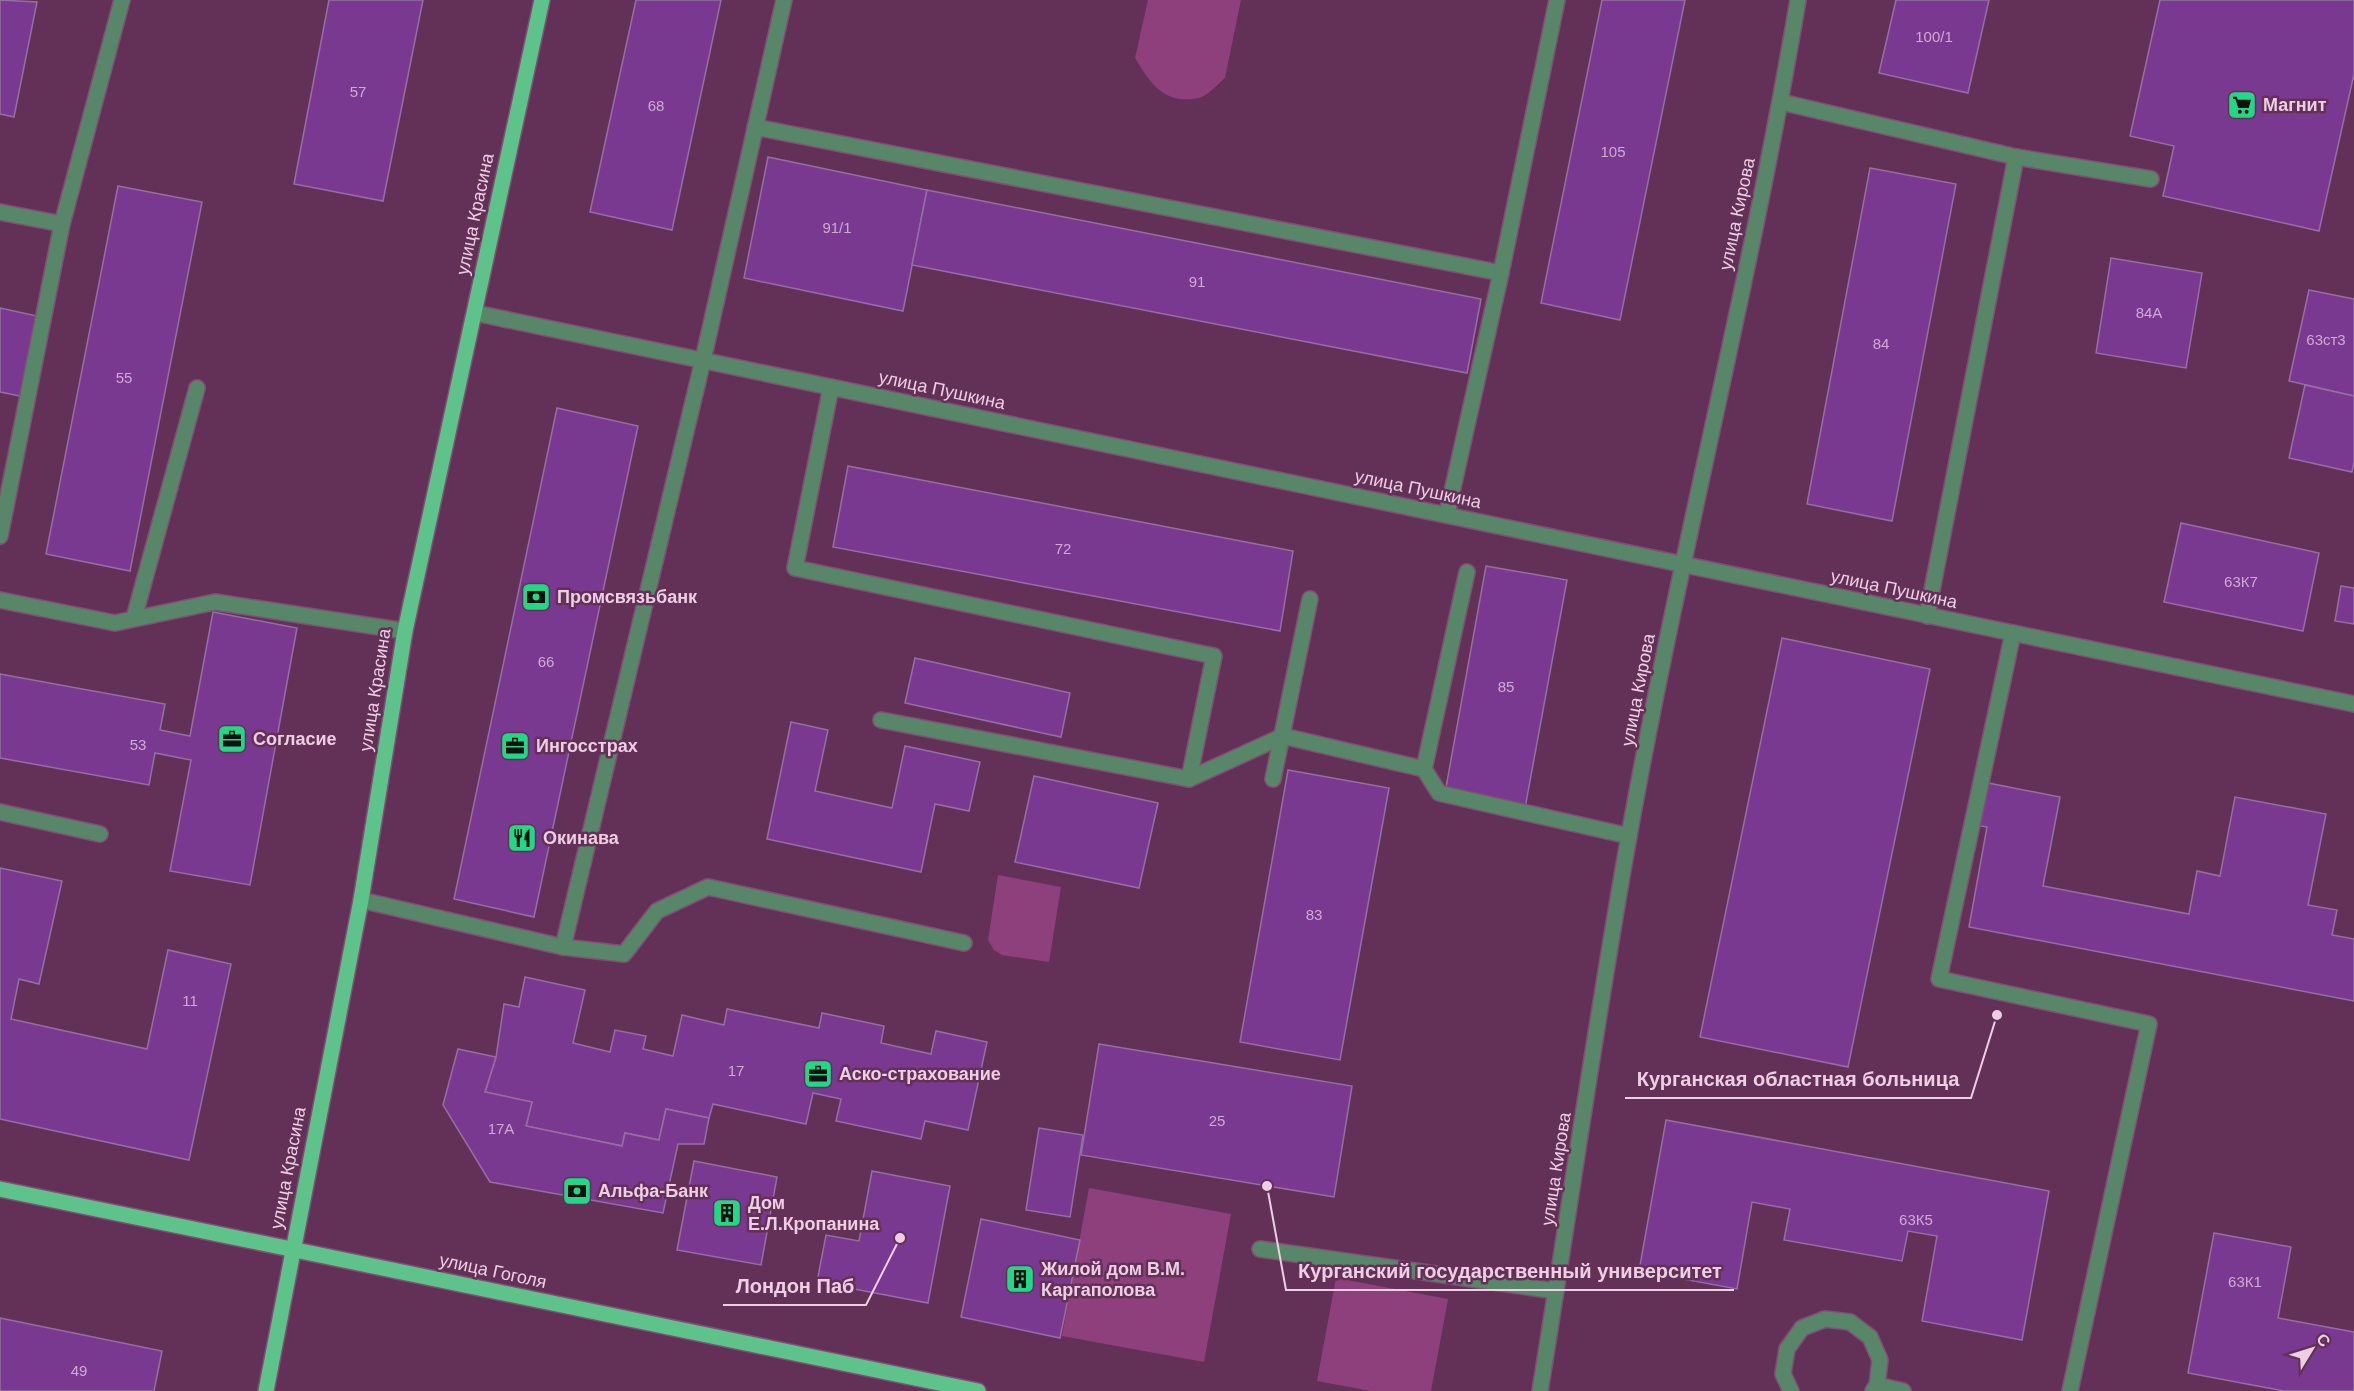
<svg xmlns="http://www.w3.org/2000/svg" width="2354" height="1391" viewBox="0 0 2354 1391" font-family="Helvetica,sans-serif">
	<rect width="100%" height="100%" fill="#633157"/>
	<g fill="#8d407c">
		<path d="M1148 0H1241L1225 78C1218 84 1207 96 1199 98 1164 105 1151 84 1135 58Z"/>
		<path d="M998 875 1061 887 1049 962 1002 955 994 950 988 940Z"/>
		<path d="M1089 1188 1231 1214 1204 1362 1062 1336Z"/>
		<path d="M1336 1278 1448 1299 1431 1391H1371L1317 1381Z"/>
	</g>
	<g fill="#7a3990" stroke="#956fa3" stroke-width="1.5">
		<path d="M0 0 37 2 14 117 0 114Z"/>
		<path d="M329 0H423L383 201 294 184Z"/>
		<path d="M636 0H721L672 230 590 212Z"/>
		<path d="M1602 0H1685L1620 320 1541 303Z"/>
		<path d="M1896 0H1989L1968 93 1879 73Z"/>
		<path d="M2160 0H2354V74L2319 231 2163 196 2174 146 2130 136Z"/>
		<path d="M768 157 927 190 903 311 744 278Z"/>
		<path d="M1870 168 1956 184 1892 521 1807 504Z"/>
		<path d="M118 186 202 202 130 571 46 554Z"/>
		<path d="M927 190 1481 299 1467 373 912 265Z"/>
		<path d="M2111 258 2202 273 2186 368 2096 353Z"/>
		<path d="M2309 290 2354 299V396L2289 381Z"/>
		<path d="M0 308 37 316 20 396 0 392Z"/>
		<path d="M2305 385 2354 396V462L2352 472 2289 458Z"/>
		<path d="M557 408 638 426 534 917 454 899Z"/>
		<path d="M848 466 1293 551 1280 631 833 547Z"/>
		<path d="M2181 523 2319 553 2303 631 2164 602Z"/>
		<path d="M1486 566 1567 580 1525 808 1445 793Z"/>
		<path d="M2341 586 2354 588V624L2335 621Z"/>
		<path d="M213 612 297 628 250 885 170 871 191 760 155 753 149 785 0 758V674L165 704 160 730 190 736Z"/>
		<path d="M1782 638 1930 669 1848 1067 1700 1037Z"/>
		<path d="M915 658 1070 693 1061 737 905 703Z"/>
		<path d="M791 722 828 730 815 791 892 808 905 746 980 762 969 811 935 804 921 872 767 839Z"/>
		<path d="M1288 770 1389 788 1340 1060 1240 1042Z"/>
		<path d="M1034 776 1158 803 1139 888 1015 862Z"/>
		<path d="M1983 782 2060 797 2043 886 2189 914 2197 871 2220 876 2235 797 2326 814 2308 905 2337 910 2332 935 2354 939V1001L1969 927 1987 827 1975 825Z"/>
		<path d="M0 868 62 881 39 984 19 979 11 1019 147 1049 168 950 231 964 189 1160 0 1119Z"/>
		<path d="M525 977 585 990 573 1043 610 1052 615 1030 646 1036 643 1049 673 1056 682 1015 724 1025 727 1009 819 1028 822 1013 884 1026 881 1043 931 1054 936 1031 987 1042 968 1130 925 1121 921 1139 836 1121 841 1099 813 1093 806 1124 713 1104 709 1118 666 1109 659 1140 625 1133 622 1146 526 1126 532 1102 485 1092 496 1057 504 1004 519 1007Z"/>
		<path d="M1099 1044 1352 1086 1334 1197 1081 1155Z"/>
		<path d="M458 1049 496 1057 485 1092 532 1102 526 1126 622 1146 625 1133 659 1140 666 1109 709 1118 704 1144H678L663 1213 490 1182 443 1105Z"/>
		<path d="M1666 1120 2049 1191 2022 1340 1922 1321 1937 1236 1908 1231 1902 1261 1784 1240 1790 1209 1752 1202 1737 1289 1639 1271Z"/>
		<path d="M1039 1128 1083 1135 1070 1217 1026 1210Z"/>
		<path d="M694 1161 777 1177 761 1265 677 1250Z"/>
		<path d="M872 1171 950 1186 928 1303 817 1282 826 1235 859 1241Z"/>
		<path d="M981 1219 1080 1240 1060 1338 961 1317Z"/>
		<path d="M2214 1233 2291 1247 2278 1318 2354 1332V1391H2284L2188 1373Z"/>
		<path d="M0 1318 162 1351 154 1391H0Z"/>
	</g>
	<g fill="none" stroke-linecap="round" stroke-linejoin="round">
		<g stroke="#7f5073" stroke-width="18">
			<g id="minor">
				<path d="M1781 102 2016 157 2151 179"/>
				<path d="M755 127 1501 273 1447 514"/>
				<path d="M0 212 62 224"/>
				<path d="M1501 273 1557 0"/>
				<path d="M475 313 2354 704"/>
				<path d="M831 387 795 568 1214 656 1189 779"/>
				<path d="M0 536 62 224 122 0"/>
				<path d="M0 600 115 623 215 602 405 631"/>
				<path d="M1927 616 2016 157"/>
				<path d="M134 618 197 388"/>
				<path d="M2013 633 1939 979 2149 1024 2070 1391"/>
				<path d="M881 720 1189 779 1283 736 1424 769 1439 793 1629 836"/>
				<path d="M1424 769 1467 572"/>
				<path d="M1273 779 1310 599"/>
				<path d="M0 812 100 834"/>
				<path d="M361 900 563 947 703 360 784 0"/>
				<path d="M563 947 624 954 657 911 708 887 964 943"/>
				<path d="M1260 1249 1556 1291"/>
				<path d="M1877 1385 1903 1391"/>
				<path d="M1540 1391C1570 1206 1596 1020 1629 836 1679 556 1751 280 1798 0"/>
				<path d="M1791 1391 1783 1374 1787 1349 1802 1328 1825 1319 1850 1322 1870 1337 1880 1360 1877 1385 1873 1391"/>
			</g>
		</g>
		<g stroke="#7f5073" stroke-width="18">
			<g id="major">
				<path d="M0 1189 978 1391"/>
				<path d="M266 1391 361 900 405 631 542 0"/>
			</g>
		</g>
		<use href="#minor" stroke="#578669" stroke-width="15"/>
		<use href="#major" stroke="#5ec38a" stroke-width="15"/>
	</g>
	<defs>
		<g id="supermarket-square" transform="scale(1.5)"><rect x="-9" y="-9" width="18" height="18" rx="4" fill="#22d887" stroke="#633157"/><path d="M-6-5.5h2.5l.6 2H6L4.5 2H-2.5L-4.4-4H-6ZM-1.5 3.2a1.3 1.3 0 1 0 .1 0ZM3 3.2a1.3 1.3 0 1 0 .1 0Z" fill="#111"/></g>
		<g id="bank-square" transform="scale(1.5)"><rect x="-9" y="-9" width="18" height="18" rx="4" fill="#22d887" stroke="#633157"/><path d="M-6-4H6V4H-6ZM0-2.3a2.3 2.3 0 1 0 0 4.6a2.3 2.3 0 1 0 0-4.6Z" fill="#111"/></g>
		<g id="office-square" transform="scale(1.5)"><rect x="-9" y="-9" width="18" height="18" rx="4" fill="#22d887" stroke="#633157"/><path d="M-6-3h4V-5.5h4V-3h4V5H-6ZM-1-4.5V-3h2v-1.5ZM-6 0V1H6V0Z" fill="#111"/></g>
		<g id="restaurant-square" transform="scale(1.5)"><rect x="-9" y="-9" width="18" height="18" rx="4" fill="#22d887" stroke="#633157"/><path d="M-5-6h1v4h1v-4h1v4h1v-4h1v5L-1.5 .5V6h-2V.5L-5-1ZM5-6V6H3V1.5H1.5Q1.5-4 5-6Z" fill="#111"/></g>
		<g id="building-square" transform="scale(1.5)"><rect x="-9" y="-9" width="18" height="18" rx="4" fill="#22d887" stroke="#633157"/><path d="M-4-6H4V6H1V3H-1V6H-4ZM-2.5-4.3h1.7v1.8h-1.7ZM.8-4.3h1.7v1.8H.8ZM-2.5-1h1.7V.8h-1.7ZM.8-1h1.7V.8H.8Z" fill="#111"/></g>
	</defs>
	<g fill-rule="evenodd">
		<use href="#supermarket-square" x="2242" y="105"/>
		<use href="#bank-square" x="536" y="597"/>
		<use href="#office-square" x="232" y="739"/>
		<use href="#office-square" x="515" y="746"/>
		<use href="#restaurant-square" x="522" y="838"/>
		<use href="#office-square" x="818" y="1074"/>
		<use href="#bank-square" x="577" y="1191"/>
		<use href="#building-square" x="727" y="1213"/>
		<use href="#building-square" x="1020" y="1279"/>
	</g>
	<g text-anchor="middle" stroke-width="5" stroke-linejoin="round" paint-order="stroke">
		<g font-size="15" fill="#d0a9cf">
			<text x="1934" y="42">100/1</text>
			<text x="358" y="97">57</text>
			<text x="656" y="111">68</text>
			<text x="1613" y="157">105</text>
			<text x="837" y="233">91/1</text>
			<text x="1197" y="287">91</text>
			<text x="2149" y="318">84А</text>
			<text x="2326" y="345">63ст3</text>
			<text x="1881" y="349">84</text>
			<text x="124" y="383">55</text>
			<text x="1063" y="554">72</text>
			<text x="2241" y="587">63К7</text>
			<text x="546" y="667">66</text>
			<text x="1506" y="692">85</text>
			<text x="138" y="750">53</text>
			<text x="1314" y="920">83</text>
			<text x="190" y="1006">11</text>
			<text x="736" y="1076">17</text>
			<text x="1217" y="1126">25</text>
			<text x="501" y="1134">17А</text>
			<text x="1916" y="1225">63К5</text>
			<text x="2245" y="1287">63К1</text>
			<text x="79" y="1376">49</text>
		</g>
		<g font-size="18" font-weight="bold" fill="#edcee4" stroke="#633157" text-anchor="start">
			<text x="2263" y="111">Магнит</text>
			<text x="557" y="603">Промсвязьбанк</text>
			<text x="253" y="745">Согласие</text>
			<text x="536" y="752">Ингосстрах</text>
			<text x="543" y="844">Окинава</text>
			<text x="839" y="1080">Аско-страхование</text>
			<text x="598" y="1197">Альфа-Банк</text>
			<text x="748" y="1209">Дом<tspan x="748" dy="21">Е.Л.Кропанина</tspan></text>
			<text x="1041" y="1275">Жилой дом В.М.<tspan x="1041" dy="21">Каргаполова</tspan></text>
		</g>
		<g font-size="18" fill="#edcee4" stroke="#633157">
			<text transform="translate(475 214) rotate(-78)" y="6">улица Красина</text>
			<text transform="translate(1737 214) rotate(-78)" y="6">улица Кирова</text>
			<text transform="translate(942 390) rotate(12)" y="6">улица Пушкина</text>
			<text transform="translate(1418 489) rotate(12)" y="6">улица Пушкина</text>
			<text transform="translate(1894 589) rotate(12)" y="6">улица Пушкина</text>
			<text transform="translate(375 690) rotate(-81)" y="6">улица Красина</text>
			<text transform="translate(1638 690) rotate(-79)" y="6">улица Кирова</text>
			<text transform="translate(288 1168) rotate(-79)" y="6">улица Красина</text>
			<text transform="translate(1556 1169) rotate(-81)" y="6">улица Кирова</text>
			<text transform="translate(493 1271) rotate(12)" y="6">улица Гоголя</text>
		</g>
	</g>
	<path fill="none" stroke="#edcee4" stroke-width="2" d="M1997 1015L1971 1098H1625M1267 1186L1286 1290H1734M900 1238L866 1305H723"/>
	<g fill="#edcee4" stroke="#633157" stroke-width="2">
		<circle cx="1997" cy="1015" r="6"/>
		<circle cx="1267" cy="1186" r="6"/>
		<circle cx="900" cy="1238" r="6"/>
	</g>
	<g font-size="20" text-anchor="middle" font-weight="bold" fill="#edcee4" stroke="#633157" stroke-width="5" stroke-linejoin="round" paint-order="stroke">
		<text x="1798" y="1086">Курганская областная больница</text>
		<text x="1510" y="1278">Курганский государственный университет</text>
		<text x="795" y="1293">Лондон Паб</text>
	</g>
	<g transform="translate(2312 1349) rotate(52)" stroke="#633157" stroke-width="4.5" paint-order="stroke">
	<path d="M0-4.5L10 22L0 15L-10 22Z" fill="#edcee4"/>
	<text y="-9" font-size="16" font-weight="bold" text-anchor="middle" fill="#edcee4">С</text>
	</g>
</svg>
